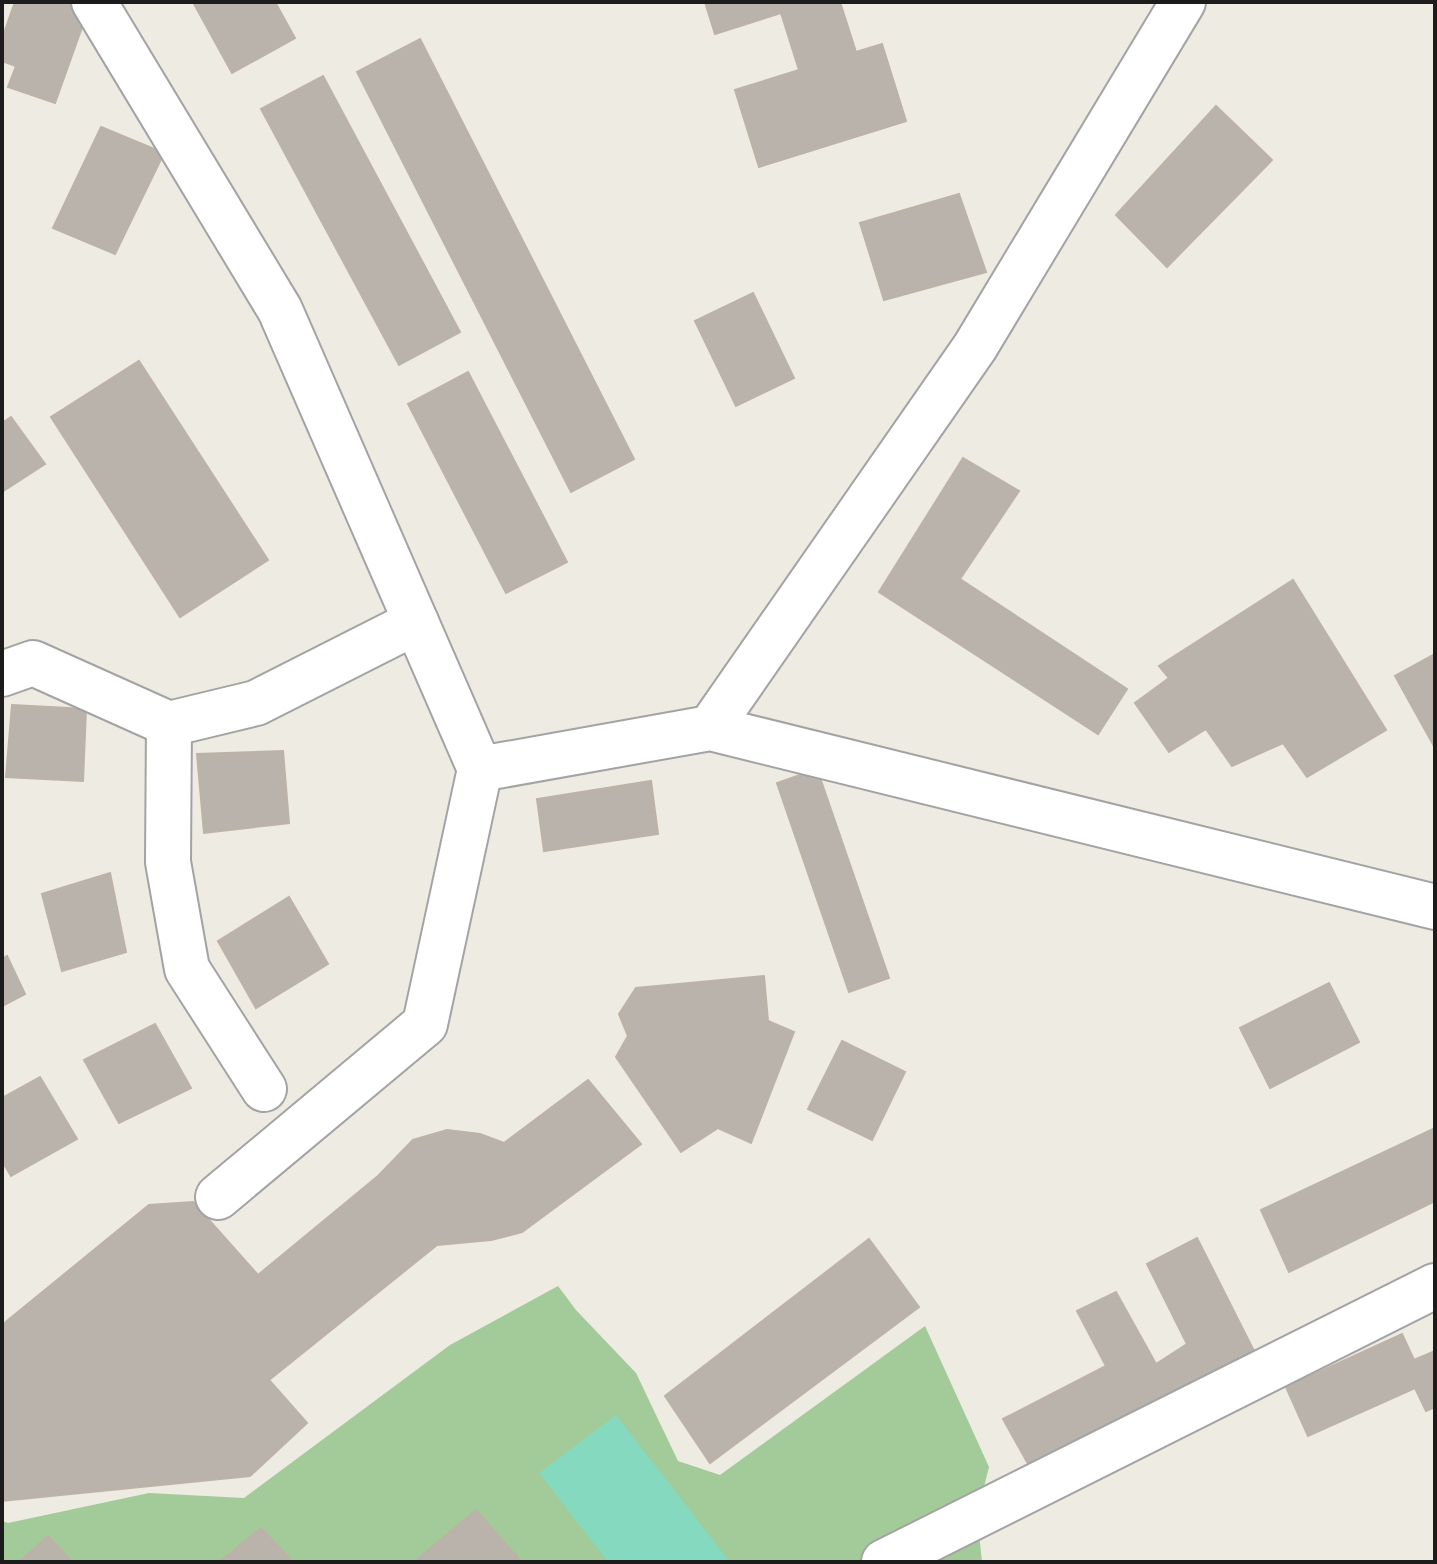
<svg xmlns="http://www.w3.org/2000/svg" width="1437" height="1564" viewBox="0 0 1437 1564" font-family="Raleway,sans-serif">
	<rect width="100%" height="100%" fill="#edebe2"/>
	<path fill="#a3cb99" d="M558 1286 576 1310 636 1373 678 1461 720 1475 925 1326 989 1467 977 1514 982 1562H2V1521L8 1523 149 1493 244 1498 450 1345Z"/>
	<path fill="#84d9bf" d="M616 1415 730 1562H608L539 1473Z"/>
	<g fill="#b9b3ac" stroke="#beb2a6" stroke-width="2">
		<path d="M15 2H91L55 103 8 87 16 66 2 61V39Z"/>
		<path d="M193 2H275L295 38 232 73Z"/>
		<path d="M705 2H840L856 52 882 44 906 121 759 167 735 90 799 70 781 13 715 34Z"/>
		<path d="M420 39 634 459 571 492 357 72Z"/>
		<path d="M323 76 460 332 399 365 261 109Z"/>
		<path d="M1216 106 1272 160 1167 267 1116 215Z"/>
		<path d="M101 127 164 153 115 254 53 228Z"/>
		<path d="M959 194 986 272 884 300 860 223Z"/>
		<path d="M753 293 794 378 736 406 695 321Z"/>
		<path d="M139 361 268 560 180 617 51 417Z"/>
		<path d="M468 372 567 562 506 593 408 404Z"/>
		<path d="M11 417 45 464 2 492V423Z"/>
		<path d="M963 458 1019 491 960 579 1127 689 1098 734 879 592Z"/>
		<path d="M1293 580 1386 730 1307 777 1283 743 1232 766 1206 729 1169 752 1135 703 1169 678 1159 666Z"/>
		<path d="M1435 654V748L1395 676Z"/>
		<path d="M12 705 86 709 83 781 6 777Z"/>
		<path d="M283 751 289 823 204 833 197 754Z"/>
		<path d="M817 769 889 978 849 992 777 783Z"/>
		<path d="M651 781 658 834 544 851 537 799Z"/>
		<path d="M110 873 126 952 62 971 42 894Z"/>
		<path d="M289 897 328 964 256 1008 218 941Z"/>
		<path d="M7 956 25 994 2 1006V959Z"/>
		<path d="M764 976 768 1021 794 1032 751 1143 718 1128 681 1152 616 1057 628 1036 619 1014 636 988Z"/>
		<path d="M1329 983 1359 1042 1270 1088 1240 1028Z"/>
		<path d="M155 1024 191 1088 119 1123 84 1060Z"/>
		<path d="M842 1041 905 1072 872 1140 808 1109Z"/>
		<path d="M40 1077 77 1139 11 1176 2 1161V1098Z"/>
		<path d="M588 1080 641 1144 522 1232 491 1240 437 1245 269 1380 307 1423 250 1476 2 1501V1325L149 1205 193 1202 258 1275 378 1176 413 1140 447 1130 480 1134 504 1143Z"/>
		<path d="M1435 1128V1201L1289 1272 1261 1210Z"/>
		<path d="M1197 1238 1255 1353 1032 1471 1003 1419 1106 1366 1077 1311 1116 1292 1156 1364 1187 1344 1147 1264Z"/>
		<path d="M869 1239 919 1307 710 1463 665 1396Z"/>
		<path d="M1402 1334 1414 1360 1435 1351V1407L1426 1411 1415 1388 1308 1436 1286 1387Z"/>
		<path d="M476 1510 519 1559 516 1562H414Z"/>
		<path d="M261 1528 293 1562H219Z"/>
		<path d="M48 1536 72 1562H19Z"/>
	</g>
	<g fill="none" stroke-linecap="round" stroke-linejoin="round">
		<g stroke="#a3a3a3" stroke-width="48">
			<g id="minor">
				<path d="M94 2 280 310 480 769 710 728 1435 907"/>
				<path d="M2 674 33 663 169 724 256 703 416 622"/>
				<path d="M169 724 168 862 187 969 264 1089"/>
				<path d="M710 728 975 347 1183 2"/>
				<path d="M218 1197 425 1024 480 769"/>
				<path d="M884 1562 1435 1286"/>
			</g>
		</g>
		<use href="#minor" stroke="#fff" stroke-width="44"/>
	</g>
	<rect width="1437" height="1564" fill="none" stroke="#1c1c1c" stroke-width="8"/>
</svg>
